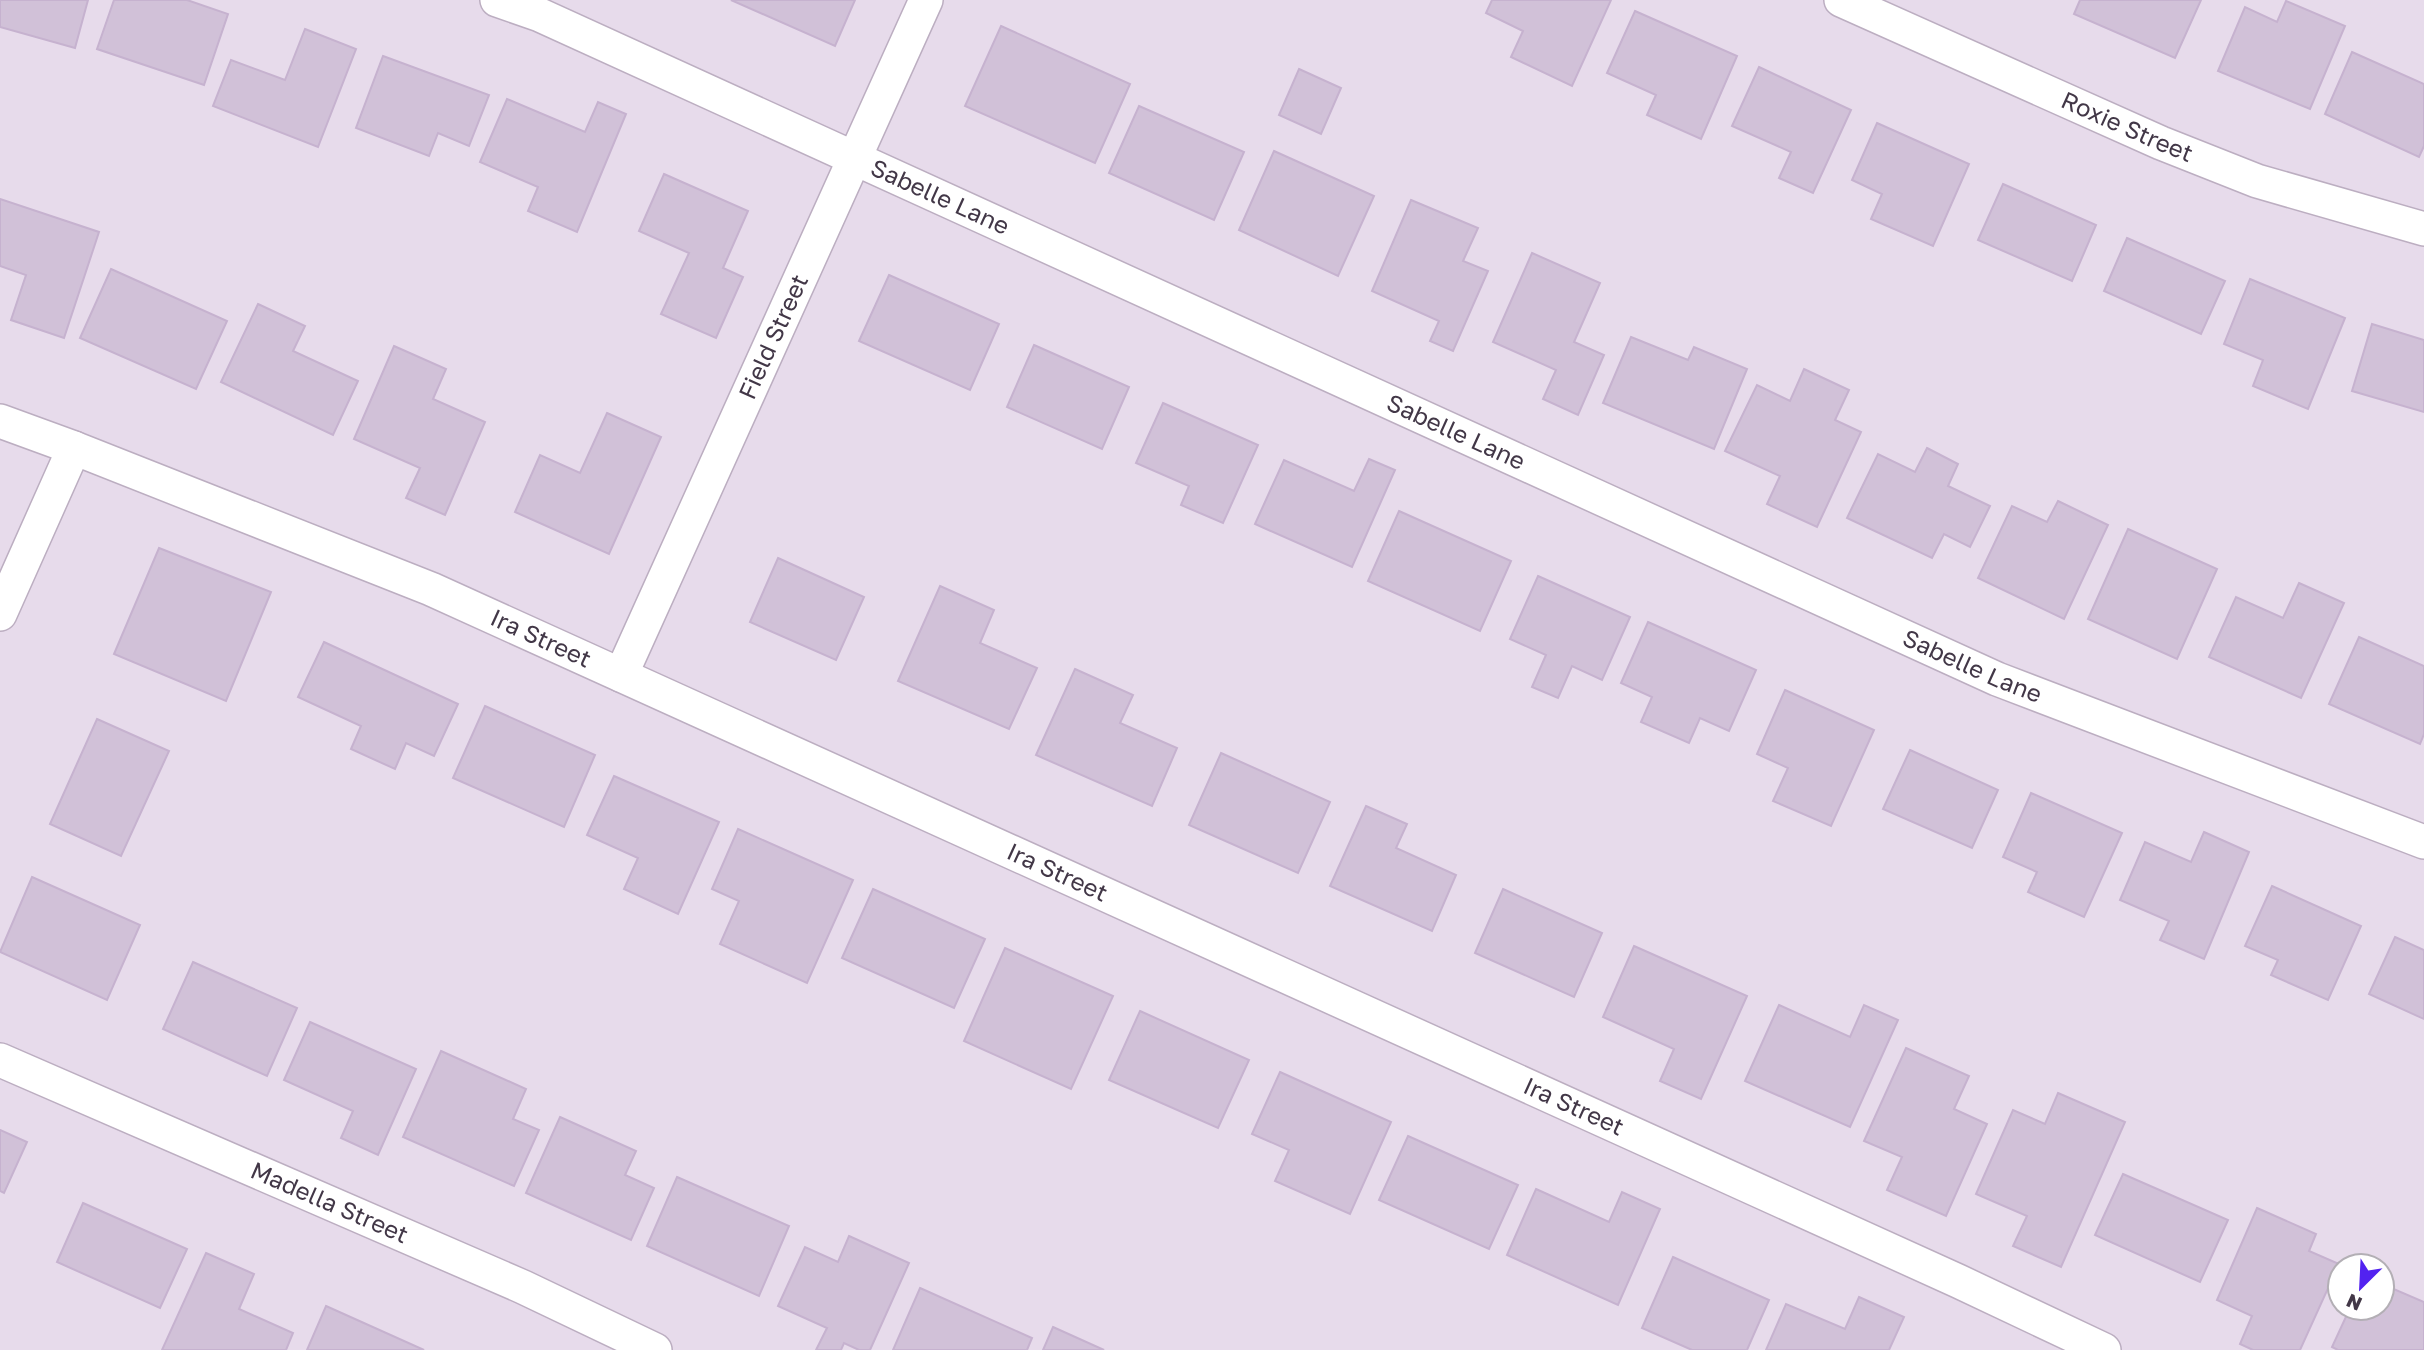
<svg xmlns="http://www.w3.org/2000/svg" width="2424" height="1350" viewBox="0 0 2424 1350" font-family="'Golos Text',sans-serif">
	<rect width="100%" height="100%" fill="#f1e8f3"/>
	<path fill="#e7dbeb" fill-rule="evenodd" d="M0 0H2424V1350H0ZM2340 1266H2382V1308H2340Z"/>
	<g fill="#d1c1d8" stroke="#c6b2cf" stroke-width="2">
		<path d="M0 0H88L75 48 0 27Z"/>
		<path d="M114 0H187L228 14 204 85 97 49Z"/>
		<path d="M731 0H855L835 46Z"/>
		<path d="M1492 0H1611L1572 86 1511 57 1523 31 1486 13Z"/>
		<path d="M2080 0H2201L2175 58 2074 14Z"/>
		<path d="M2286 1 2345 26 2310 109 2218 71 2245 7 2277 22Z"/>
		<path d="M1635 11 1737 56 1701 139 1647 115 1656 95 1607 73Z"/>
		<path d="M1001 26 1130 84 1095 163 965 106Z"/>
		<path d="M305 29 356 49 318 147 213 106 231 60 285 80Z"/>
		<path d="M2352 52 2424 84V146L2419 157 2325 114Z"/>
		<path d="M383 56 489 95 469 146 438 133 429 156 356 128Z"/>
		<path d="M1759 67 1851 110 1813 193 1779 178 1791 152 1732 126Z"/>
		<path d="M1299 69 1341 88 1321 134 1279 115Z"/>
		<path d="M507 99 585 132 598 102 626 114 577 232 528 211 538 187 480 162Z"/>
		<path d="M1139 106 1244 152 1214 220 1109 173Z"/>
		<path d="M1877 123 1969 164 1933 246 1871 219 1882 194 1852 180Z"/>
		<path d="M1274 151 1374 196 1338 276 1239 230Z"/>
		<path d="M664 174 748 211 723 268 743 277 716 338 661 314 689 253 639 231Z"/>
		<path d="M2003 184 2096 225 2072 281 1978 240Z"/>
		<path d="M0 199 99 232 64 338 11 320 26 275 0 266Z"/>
		<path d="M1411 200 1478 228 1463 261 1488 271 1453 351 1430 341 1439 321 1372 291Z"/>
		<path d="M2127 238 2225 281 2201 334 2104 291Z"/>
		<path d="M1532 253 1600 283 1574 342 1604 355 1578 415 1543 399 1556 370 1493 342Z"/>
		<path d="M111 269 227 321 196 389 80 338Z"/>
		<path d="M889 275 999 324 970 390 859 341Z"/>
		<path d="M2250 279 2345 318 2308 409 2253 386 2263 360 2224 344Z"/>
		<path d="M258 304 305 326 293 351 358 381 333 435 221 382Z"/>
		<path d="M2372 324 2424 340V412L2352 391Z"/>
		<path d="M1631 337 1688 360 1694 347 1747 369 1714 449 1603 403Z"/>
		<path d="M1034 345 1129 387 1102 449 1007 407Z"/>
		<path d="M394 346 446 369 433 399 485 422 445 515 406 498 420 468 354 439Z"/>
		<path d="M1804 369 1849 390 1835 420 1861 432 1817 527 1767 504 1780 476 1725 451 1757 385 1790 401Z"/>
		<path d="M1163 403 1258 445 1223 523 1181 505 1189 486 1136 463Z"/>
		<path d="M607 413 661 437 609 554 515 512 540 455 580 473Z"/>
		<path d="M1927 448 1958 464 1948 486 1990 506 1970 547 1944 534 1932 558 1847 518 1878 454 1915 472Z"/>
		<path d="M1369 459 1395 470 1352 567 1255 524 1284 460 1354 491Z"/>
		<path d="M2058 501 2108 525 2064 619 1978 578 2012 506 2047 522Z"/>
		<path d="M1399 511 1511 561 1480 631 1368 581Z"/>
		<path d="M2128 529 2217 569 2177 659 2088 619Z"/>
		<path d="M159 548 271 592 226 701 114 654Z"/>
		<path d="M778 558 864 597 836 660 750 622Z"/>
		<path d="M1538 576 1630 617 1602 680 1572 666 1558 698 1532 687 1546 655 1510 639Z"/>
		<path d="M2299 583 2344 603 2301 698 2209 657 2236 597 2283 618Z"/>
		<path d="M940 586 994 610 980 643 1037 668 1009 729 898 681Z"/>
		<path d="M1648 622 1756 670 1729 731 1700 718 1689 743 1641 722 1652 697 1621 683Z"/>
		<path d="M2359 637 2424 666V734L2420 744 2329 704Z"/>
		<path d="M324 642 458 704 434 756 406 743 395 769 351 749 361 726 298 697Z"/>
		<path d="M1075 669 1133 695 1120 723 1177 748 1152 806 1036 755Z"/>
		<path d="M1785 690 1874 730 1831 826 1773 801 1788 768 1757 754Z"/>
		<path d="M485 706 595 755 564 827 453 778Z"/>
		<path d="M97 719 169 751 121 856 50 824Z"/>
		<path d="M1910 750 1998 790 1972 848 1883 809Z"/>
		<path d="M1221 753 1330 802 1298 873 1189 825Z"/>
		<path d="M614 776 719 822 678 914 624 889 638 858 587 835Z"/>
		<path d="M2031 793 2122 833 2084 917 2028 892 2037 872 2003 857Z"/>
		<path d="M1366 806 1407 824 1396 848 1456 875 1432 931 1330 886Z"/>
		<path d="M738 829 853 880 807 983 720 944 739 901 712 889Z"/>
		<path d="M2204 832 2249 852 2204 959 2160 940 2169 921 2120 900 2145 842 2191 862Z"/>
		<path d="M32 877 140 925 107 1000 0 952Z"/>
		<path d="M2272 886 2361 926 2328 1000 2271 975 2278 960 2245 946Z"/>
		<path d="M873 889 985 939 954 1008 842 958Z"/>
		<path d="M1503 889 1602 933 1574 997 1475 953Z"/>
		<path d="M2395 937 2424 950V1019L2369 994Z"/>
		<path d="M1634 946 1747 996 1701 1099 1660 1081 1674 1049 1603 1017Z"/>
		<path d="M1005 948 1113 996 1071 1089 964 1041Z"/>
		<path d="M193 962 297 1008 267 1076 163 1029Z"/>
		<path d="M1779 1005 1850 1037 1864 1005 1898 1020 1850 1127 1745 1081Z"/>
		<path d="M1140 1011 1249 1060 1218 1128 1109 1080Z"/>
		<path d="M310 1022 416 1069 378 1155 341 1138 353 1111 284 1080Z"/>
		<path d="M1906 1048 1969 1076 1954 1109 1987 1124 1946 1216 1887 1190 1902 1157 1864 1141Z"/>
		<path d="M441 1051 526 1089 513 1119 539 1130 514 1186 403 1137Z"/>
		<path d="M1280 1072 1391 1122 1350 1214 1275 1181 1289 1150 1252 1134Z"/>
		<path d="M2058 1093 2125 1122 2061 1267 2013 1246 2027 1216 1976 1194 2013 1110 2045 1124Z"/>
		<path d="M560 1117 636 1151 625 1175 654 1188 631 1240 526 1193Z"/>
		<path d="M0 1130 27 1142 4 1193 0 1191Z"/>
		<path d="M1408 1136 1518 1185 1489 1249 1379 1200Z"/>
		<path d="M2123 1174 2228 1220 2200 1282 2095 1235Z"/>
		<path d="M677 1177 789 1226 759 1296 647 1246Z"/>
		<path d="M1536 1189 1609 1222 1622 1192 1660 1209 1618 1305 1507 1255Z"/>
		<path d="M83 1203 187 1249 160 1308 57 1262Z"/>
		<path d="M2257 1208 2316 1234 2309 1251 2339 1264 2300 1350H2253L2240 1344 2252 1316 2217 1300Z"/>
		<path d="M849 1236 909 1263 870 1350H859L844 1343 841 1350H816L827 1328 778 1306 805 1247 838 1262Z"/>
		<path d="M206 1253 254 1274 239 1309 293 1333 286 1350H162Z"/>
		<path d="M1673 1257 1769 1300 1747 1350H1692L1642 1328Z"/>
		<path d="M2382 1284 2424 1302V1350H2338L2332 1347 2350 1308H2382Z"/>
		<path d="M920 1288 1032 1338 1027 1350H893Z"/>
		<path d="M1859 1297 1904 1317 1889 1350H1766L1786 1304 1845 1329Z"/>
		<path d="M326 1306 424 1350H307Z"/>
		<path d="M1053 1327 1104 1350H1043Z"/>
	</g>
	<g fill="none" stroke-linecap="round" stroke-linejoin="round">
		<g stroke="#bcaec1" stroke-width="36">
			<g id="minor">
				<path id="s1" d="M497 0 540 15 1997 679 2424 842"/>
				<path id="s2" d="M1841 0 2161 143 2257 181 2424 229"/>
				<path id="s3" d="M0 421 74 448 431 589 1958 1281 2104 1350"/>
				<path d="M0 614 74 448"/>
				<path id="s4" d="M621 675 926 0"/>
				<path id="s5" d="M0 1060 523 1287 655 1350"/>
			</g>
		</g>
		<use href="#minor" stroke="#fff" stroke-width="33"/>
	</g>
	<g text-anchor="middle" stroke-width="7" stroke-linejoin="round" paint-order="stroke">
		<g font-size="24" fill="#423747" stroke="#fff">
			<text dy="8" stroke="none"><textPath href="#s2" startOffset="313">Roxie Street</textPath></text>
			<text dy="8" stroke="none"><textPath href="#s1" startOffset="485">Sabelle Lane</textPath></text>
			<text dy="8" stroke="none"><textPath href="#s4" startOffset="371">Field Street</textPath></text>
			<text dy="8" stroke="none"><textPath href="#s1" startOffset="1052">Sabelle Lane</textPath></text>
			<text dy="8" stroke="none"><textPath href="#s3" startOffset="583">Ira Street</textPath></text>
			<text dy="8" stroke="none"><textPath href="#s1" startOffset="1619">Sabelle Lane</textPath></text>
			<text dy="8" stroke="none"><textPath href="#s3" startOffset="1150">Ira Street</textPath></text>
			<text dy="8" stroke="none"><textPath href="#s3" startOffset="1717">Ira Street</textPath></text>
			<text dy="8" stroke="none"><textPath href="#s5" startOffset="359">Madella Street</textPath></text>
		</g>
	</g>
	<g transform="translate(2361 1287) rotate(204)"><circle r="33" fill="#ffffff" stroke="#b3afb5" stroke-width="2"/>
	<path d="M0-5L12 26L0 18L-12 26Z" fill="#5222f0"/>
	<text y="-10" font-size="19" font-weight="bold" text-anchor="middle" fill="#423747">N</text>
	</g>
</svg>
